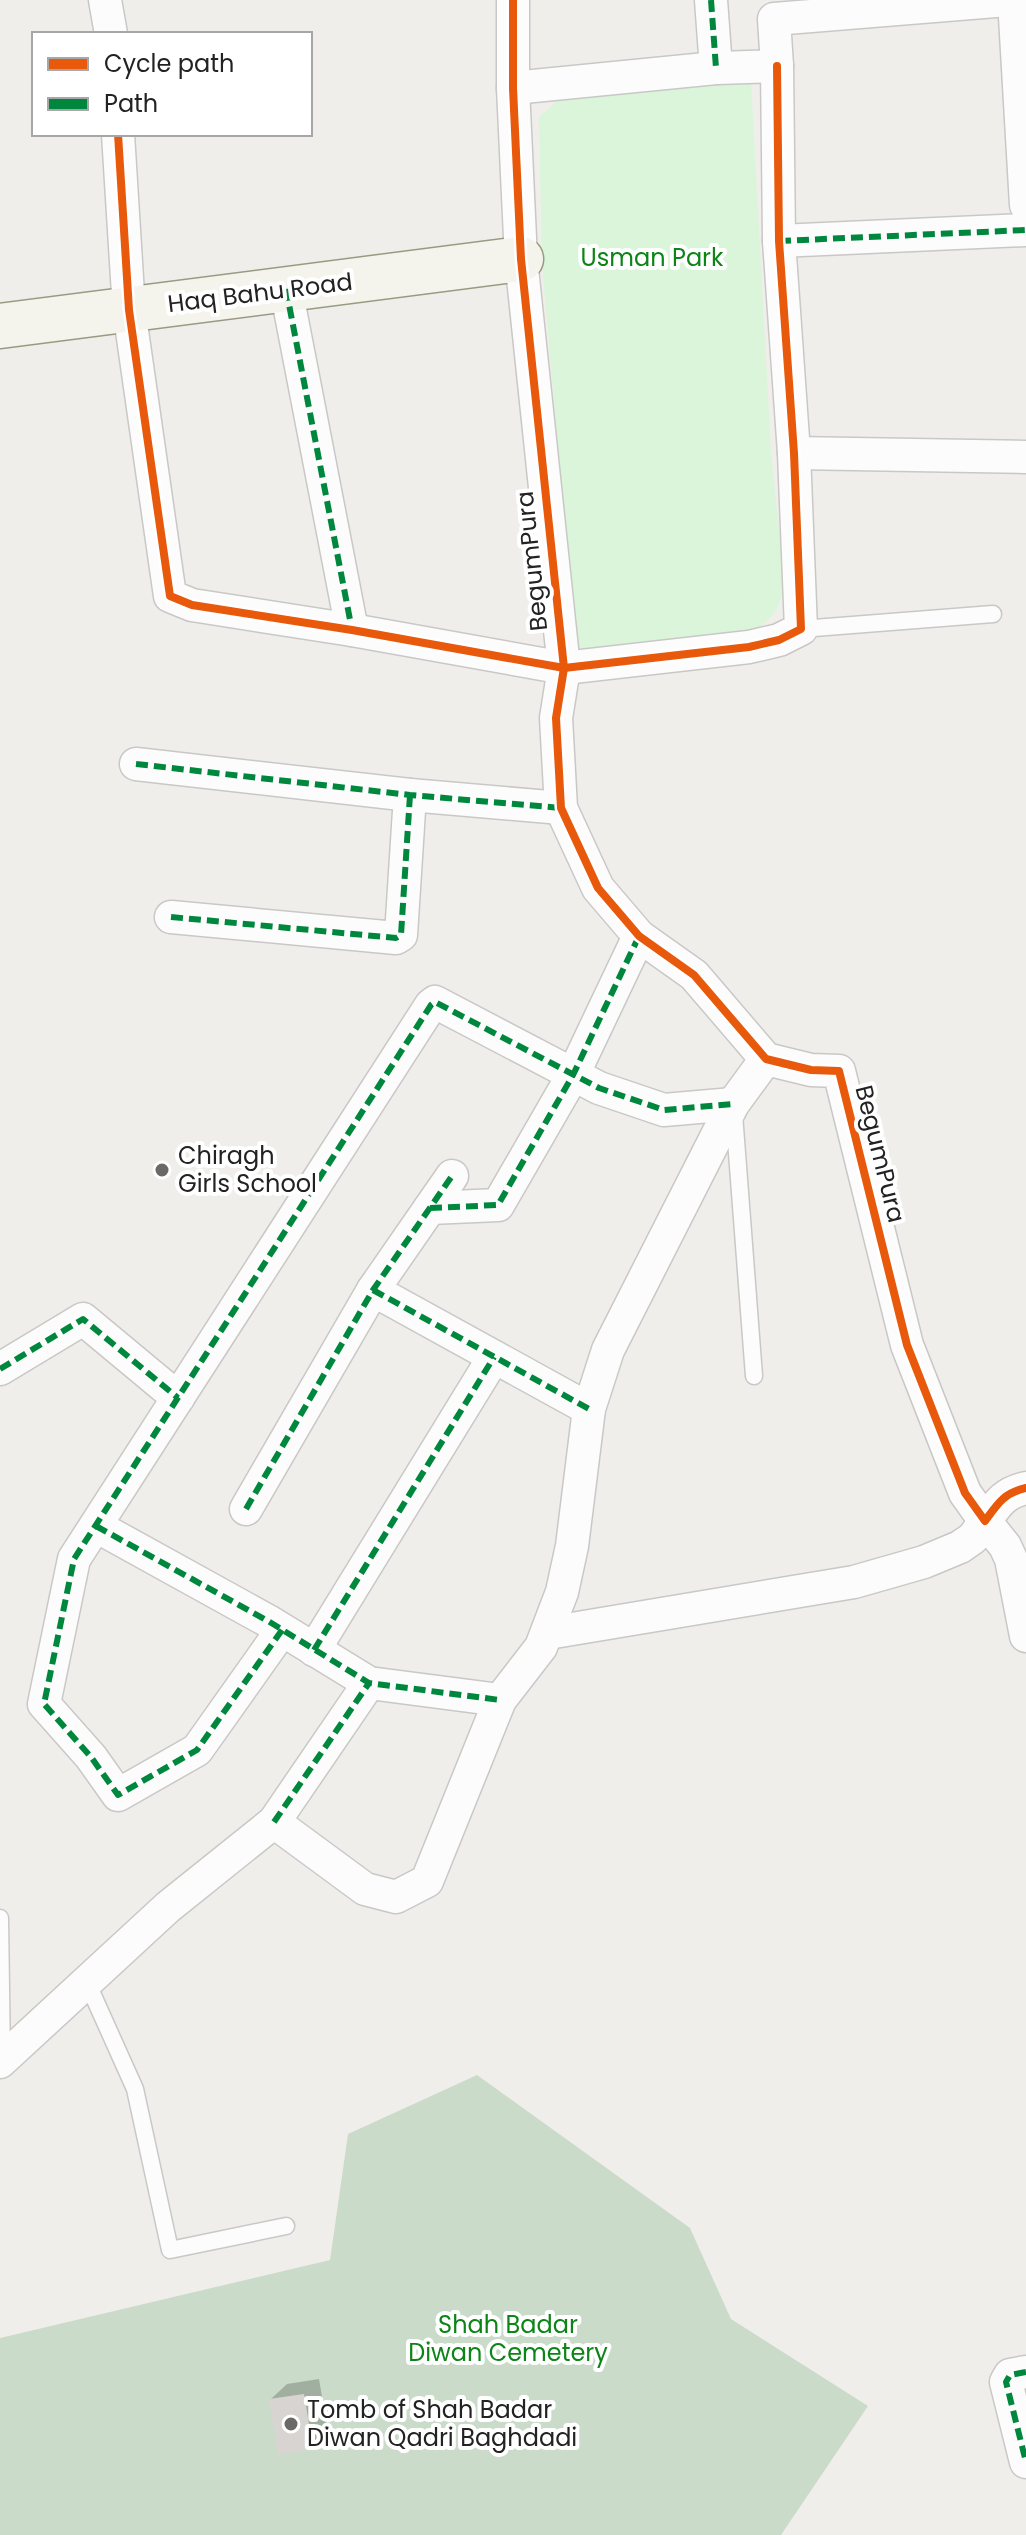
<svg xmlns="http://www.w3.org/2000/svg" width="1026" height="2535" viewBox="0 0 1026 2535" font-family="Poppins,sans-serif">
	<rect width="100%" height="100%" fill="#f0eeeb"/>
	<path fill="#cadbca" d="M477 2075 690 2228 731 2319 868 2406 781 2535H0V2338L330 2260 348 2134Z"/>
	<path fill="#daf5da" d="M751 80 771 453 785 588 776 611 759 628 733 636 576 653 542 263 539 117 565 94Z"/>
	<path fill="#0003" d="M319 2379 328 2432 312 2447 271 2399 287 2384Z"/>
	<path fill="#d7d4d2" d="M304 2394 313 2449 278 2455 269 2399Z"/>
	<g fill="none" stroke-linecap="round" stroke-linejoin="round">
		<g stroke="#c9c8c7" stroke-width="19">
			<g id="lane">
				<path d="M801 629 993 614"/>
				<path d="M734 1114 754 1376"/>
				<path d="M0 1918 2 2059"/>
				<path d="M87 1982 135 2089 170 2250 286 2226"/>
			</g>
		</g>
		<g stroke="#c9c8c7" stroke-width="35">
			<g id="street">
				<path d="M105 0 111 34"/>
				<path d="M513 0V88L521 259 564 668 556 718 561 808 598 888 639 936 694 975 766 1059 811 1070 839 1071 907 1345 965 1493 985 1521C998 1503 1004 1493 1026 1488"/>
				<path d="M711 0 716 68"/>
				<path d="M1014 0 1026 205"/>
				<path d="M513 88 716 68 777 66 774 19 1008 0"/>
				<path d="M118 134 129 310 170 596 192 605 352 630 564 668 749 647 779 640 801 629 794 453 779 241 777 66"/>
				<path d="M779 241 1026 230"/>
				<path d="M286 289 352 630"/>
				<path d="M794 453 1026 457"/>
				<path d="M136 764 410 795 561 808"/>
				<path d="M171 917 396 938 401 935 410 795"/>
				<path d="M430 1208 498 1205 573 1075 639 936"/>
				<path d="M373 1290 589 1409"/>
				<path d="M0 1369 83 1319 178 1398"/>
				<path d="M246 1509 373 1290 452 1176"/>
				<path d="M96 1526 268 1621 369 1683 500 1700"/>
				<path d="M282 1630 197 1750 118 1795 91 1757 44 1704 74 1559 431 1005 435 1002 599 1088 664 1110 733 1104"/>
				<path d="M548 1633 854 1582 924 1562 960 1547 973 1538 985 1521 1005 1546 1011 1559 1026 1636"/>
				<path d="M314 1650 494 1357"/>
				<path d="M274 1822 369 1683"/>
				<path d="M0 2062 168 1907 274 1822 365 1889 396 1897 427 1881 500 1700 541 1647 562 1592 572 1546 589 1409 608 1350 733 1104 766 1059"/>
				<path d="M1026 2372 1010 2375 1006 2382 1026 2462"/>
			</g>
		</g>
		<g stroke="#999a82" stroke-width="47">
			<path id="secondary" d="M0 326 521 259"/>
		</g>
		<use href="#lane" stroke="#fdfcfc" stroke-width="16"/>
		<use href="#street" stroke="#fdfcfc" stroke-width="32"/>
		<use href="#secondary" stroke="#f4f4ed" stroke-width="44"/>
		<g stroke="#00873e" stroke-width="6" stroke-dasharray="12 6" stroke-linecap="butt">
			<path d="M711 0 716 68"/>
			<path d="M779 241 1026 230"/>
			<path d="M286 289 352 630"/>
			<path d="M136 764 410 795 561 808"/>
			<path d="M171 917 396 938 401 935 410 795"/>
			<path d="M430 1208 498 1205 573 1075 639 936"/>
			<path d="M373 1290 589 1409"/>
			<path d="M0 1369 83 1319 178 1398"/>
			<path d="M246 1509 373 1290 452 1176"/>
			<path d="M96 1526 268 1621 369 1683 500 1700"/>
			<path d="M282 1630 197 1750 118 1795 91 1757 44 1704 74 1559 431 1005 435 1002 599 1088 664 1110 733 1104"/>
			<path d="M314 1650 494 1357"/>
			<path d="M274 1822 369 1683"/>
			<path d="M1026 2372 1010 2375 1006 2382 1026 2462"/>
		</g>
		<g stroke="#fff" stroke-width="13">
			<g id="cycleway">
				<path d="M513 0V88L521 259 564 668 556 718 561 808 598 888 639 936 694 975 766 1059 811 1070 839 1071 907 1345 965 1493 985 1521C998 1503 1004 1493 1026 1488"/>
				<path d="M118 134 129 310 170 596 192 605 352 630 564 668 749 647 779 640 801 629 794 453 779 241 777 66"/>
			</g>
		</g>
		<use href="#cycleway" stroke="#e8590c" stroke-width="8"/>
	</g>
	<g fill="#6a6968" stroke="#fff" stroke-width="3">
		<circle cx="162" cy="1170" r="8"/>
		<circle cx="291" cy="2424" r="8"/>
	</g>
	<g text-anchor="middle" stroke-width="8" stroke-linejoin="round" paint-order="stroke">
		<g font-size="24" fill="#0c8416" stroke="#fff">
			<text x="652" y="266">Usman Park</text>
			<text x="508" y="2333">Shah Badar<tspan x="508" dy="28">Diwan Cemetery</tspan></text>
		</g>
		<g font-size="24" fill="#222" stroke="#fff">
			<text transform="translate(260 293) rotate(-7)" y="8">Haq Bahu Road</text>
			<text transform="translate(532 561) rotate(-96)" y="8">BegumPura</text>
			<text transform="translate(880 1154) rotate(76)" y="8">BegumPura</text>
		</g>
		<g font-size="24" fill="#222" stroke="#fff" text-anchor="start">
			<text x="178" y="1164">Chiragh<tspan x="178" dy="28">Girls School</tspan></text>
			<text x="307" y="2418">Tomb of Shah Badar<tspan x="307" dy="28">Diwan Qadri Baghdadi</tspan></text>
		</g>
	</g>
	<rect x="32" y="32" width="280" height="104" fill="#ffffff" stroke="#a7a7a7" stroke-width="2"/>
	<rect x="48" y="58" width="40" height="12" fill="#e8590c" stroke="#a7a7a7" stroke-width="2"/>
	<text x="104" y="72" font-size="24" fill="#222222">Cycle path</text>
	<rect x="48" y="98" width="40" height="12" fill="#00873e" stroke="#a7a7a7" stroke-width="2"/>
	<text x="104" y="112" font-size="24" fill="#222222">Path</text>
</svg>
